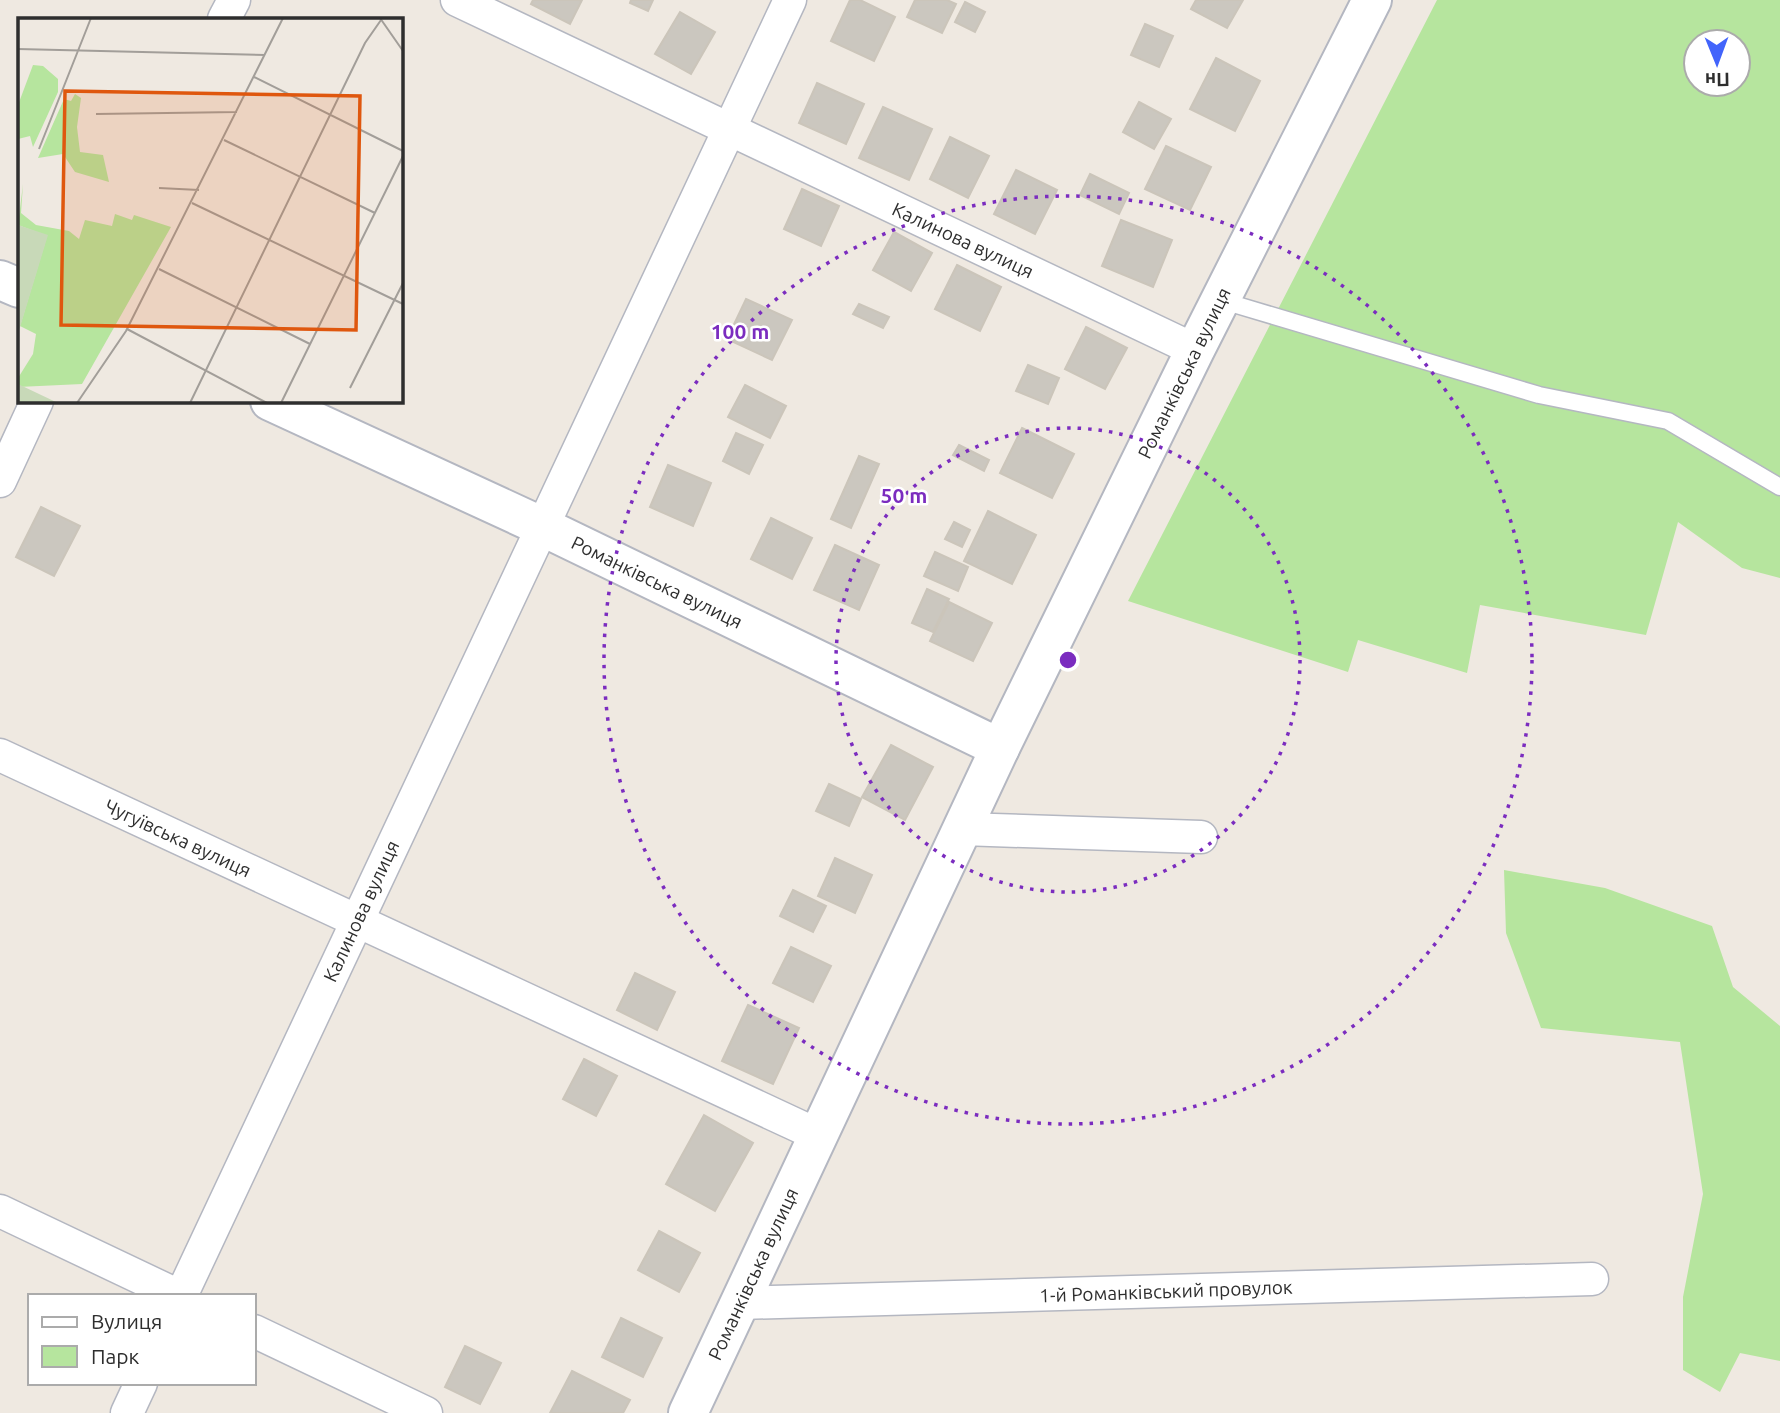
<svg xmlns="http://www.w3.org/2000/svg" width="1780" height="1413" viewBox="0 0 1780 1413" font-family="Ubuntu,sans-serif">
	<rect width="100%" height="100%" fill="#efe9e1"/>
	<g fill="#b6e59e" fill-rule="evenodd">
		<path d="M1437 0H1780V578L1742 568 1678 522 1646 635 1480 605 1467 673 1358 640 1348 672 1128 601ZM1696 42H1738V84H1696Z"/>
		<path d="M1504 870 1605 888 1712 926 1733 987 1780 1026V1361L1740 1353 1720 1392 1683 1370V1297L1703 1194 1680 1042 1541 1028 1506 933Z"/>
	</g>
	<g fill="#cbc7bf" stroke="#cbc5ba" stroke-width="2">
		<path d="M533 0H582L570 24 531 4Z"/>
		<path d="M631 0H653L648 11 630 3Z"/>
		<path d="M850 0H860L895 17 874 61 831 41Z"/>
		<path d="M915 0H947L956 4 942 33 907 17Z"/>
		<path d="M1196 0H1243L1227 28 1191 9Z"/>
		<path d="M965 2 985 12 975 32 955 22Z"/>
		<path d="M680 12 715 32 691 74 655 54Z"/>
		<path d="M1145 24 1173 36 1159 67 1131 55Z"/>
		<path d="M1216 58 1260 81 1235 131 1190 109Z"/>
		<path d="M817 83 864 104 846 144 799 123Z"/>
		<path d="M1139 102 1171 119 1154 149 1123 132Z"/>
		<path d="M883 107 932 129 909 180 859 158Z"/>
		<path d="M950 137 989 156 968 198 930 179Z"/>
		<path d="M1166 146 1211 167 1190 210 1145 189Z"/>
		<path d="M1016 170 1057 190 1035 234 994 214Z"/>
		<path d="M1090 174 1129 193 1119 214 1080 195Z"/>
		<path d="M802 189 839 206 821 246 784 229Z"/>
		<path d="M1121 220 1172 240 1153 287 1102 266Z"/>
		<path d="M894 232 932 253 911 291 873 270Z"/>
		<path d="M957 265 1001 287 980 331 935 309Z"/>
		<path d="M746 299 792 320 772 360 727 339Z"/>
		<path d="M859 304 889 317 883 328 853 314Z"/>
		<path d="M1086 327 1127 348 1105 389 1065 369Z"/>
		<path d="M1028 365 1059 378 1048 404 1016 391Z"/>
		<path d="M745 385 786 406 770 438 728 417Z"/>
		<path d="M1022 428 1074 454 1052 498 1000 473Z"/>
		<path d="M736 433 763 445 749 474 723 461Z"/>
		<path d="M959 445 989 460 984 471 953 455Z"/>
		<path d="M859 456 879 464 851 528 831 519Z"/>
		<path d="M668 465 711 483 693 526 650 507Z"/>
		<path d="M41 507 80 526 54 576 16 557Z"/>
		<path d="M988 511 1036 535 1012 584 964 561Z"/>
		<path d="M771 518 812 538 792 579 751 559Z"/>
		<path d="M954 522 970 530 962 547 945 539Z"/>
		<path d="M835 545 879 565 859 610 814 590Z"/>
		<path d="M935 552 968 567 958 591 924 576Z"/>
		<path d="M927 589 949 599 933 632 912 623Z"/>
		<path d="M949 602 992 623 973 661 930 641Z"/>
		<path d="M891 745 933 767 905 820 862 797Z"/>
		<path d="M829 784 861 799 849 826 816 811Z"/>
		<path d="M835 858 872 875 855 913 818 896Z"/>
		<path d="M793 890 826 906 813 932 780 916Z"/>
		<path d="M791 947 831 966 813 1002 773 983Z"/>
		<path d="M635 973 675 992 657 1030 617 1010Z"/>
		<path d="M748 1005 799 1028 773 1084 722 1061Z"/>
		<path d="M584 1059 617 1076 596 1116 563 1099Z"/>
		<path d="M704 1115 753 1143 715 1211 666 1184Z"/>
		<path d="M659 1231 700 1253 679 1292 638 1270Z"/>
		<path d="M621 1318 662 1338 643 1377 602 1357Z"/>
		<path d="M465 1346 501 1363 480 1404 445 1387Z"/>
		<path d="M572 1371 630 1400 623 1413H550Z"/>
	</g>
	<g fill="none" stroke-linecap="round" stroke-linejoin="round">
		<g stroke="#b4b7c1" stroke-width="19">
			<path id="service" d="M1220 300 1539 395 1668 421 1780 487"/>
		</g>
		<g stroke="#b4b7c1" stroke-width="35">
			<g id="minor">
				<path d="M457 0 1195 350"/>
				<path d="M224 19 234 0"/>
				<path d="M0 481 37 401"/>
				<path d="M0 755 818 1135"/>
				<path d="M962 829 1201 837"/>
				<path d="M0 1211 179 1296"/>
				<path d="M181 1296 790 0"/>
				<path d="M740 1303 1592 1279"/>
				<path d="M254 1331 426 1413"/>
				<path d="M127 1413 141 1383"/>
			</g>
		</g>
		<g stroke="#b4b7c1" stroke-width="42">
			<g id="tertiary">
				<path d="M0 280 19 288"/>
				<path d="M270 401 541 526 1000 748"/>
			</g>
		</g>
		<g stroke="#b4b7c1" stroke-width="42">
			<path id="secondary" d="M688 1413 1000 748 1195 350 1372 0"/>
		</g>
		<use href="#service" stroke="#fff" stroke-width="16"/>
		<use href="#minor" stroke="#fff" stroke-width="32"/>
		<use href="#tertiary" stroke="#fff" stroke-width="38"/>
		<use href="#secondary" stroke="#fff" stroke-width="38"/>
	</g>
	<g fill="none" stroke="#7b2cbf" stroke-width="3.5" stroke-dasharray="3.5 7">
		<circle cx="1068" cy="660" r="232"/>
		<circle cx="1068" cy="660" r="464"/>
	</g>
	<g text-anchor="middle" stroke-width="5" stroke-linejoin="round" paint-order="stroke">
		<g font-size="19" fill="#2e2e2e" stroke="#fff">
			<text transform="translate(963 240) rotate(25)" y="7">Калинова вулиця</text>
			<text transform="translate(1184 373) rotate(-64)" y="7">Романківська вулиця</text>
			<text transform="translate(657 582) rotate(26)" y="7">Романківська вулиця</text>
			<text transform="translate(178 838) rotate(25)" y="7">Чугуївська вулиця</text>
			<text transform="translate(361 911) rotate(-65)" y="7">Калинова вулиця</text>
			<text transform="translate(753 1274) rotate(-65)" y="7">Романківська вулиця</text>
			<text transform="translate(1166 1291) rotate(-2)" y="7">1-й Романківський провулок</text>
		</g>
	</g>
	<g transform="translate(18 18)">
		<rect width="385" height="385" fill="#efe9e1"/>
		<path d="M15 47 25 48 40 61V74L15 129 12 118 0 121V87ZM57 76 63 80 59 109 62 134 85 137 91 164 57 154 45 136 20 140 46 81 53 83ZM5 166 3 195 18 207 51 213 61 221 67 202 94 208 97 196 114 202 116 197 153 209 64 366 0 369V360L15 336 18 316 2 308 29 218 0 207Z" fill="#b6e59e"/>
		<path d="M0 207 30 217 0 316ZM0 366 40 385H0Z" fill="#c8d9b8"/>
		<path fill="none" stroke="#a29e99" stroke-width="2" d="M362 0 385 33M0 31 247 37M236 59 385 133M78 96 219 94M206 122 357 195M21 131 73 0M141 170 181 172M174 185 385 286M141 251 292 326M109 311 249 385M332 370 385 265M59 385 108 313 265 0M172 385 347 25 363 2M263 385 385 138"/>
		<path fill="#df570e" fill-opacity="0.15" stroke="#df570e" stroke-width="3.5" d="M47 73 342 78 338 312 43 307Z"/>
		<rect width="385" height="385" fill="none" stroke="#2e2e2e" stroke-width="3.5"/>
	</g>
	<circle cx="1068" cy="660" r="10" fill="#7b2cbf" stroke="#fff" stroke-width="3.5"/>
	<g font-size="21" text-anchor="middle" font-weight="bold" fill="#7b2cbf" stroke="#fff" stroke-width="5" stroke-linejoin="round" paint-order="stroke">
		<text x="740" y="339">100 m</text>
		<text x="904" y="503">50 m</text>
	</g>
	<rect x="28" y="1294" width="228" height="91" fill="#ffffff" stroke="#ababab" stroke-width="2"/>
	<rect x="42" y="1317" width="35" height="10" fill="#ffffff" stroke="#ababab" stroke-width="2"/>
	<text x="91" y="1329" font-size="21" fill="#2e2e2e">Вулиця</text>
	<rect x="42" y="1346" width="35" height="21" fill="#b6e59e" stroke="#ababab" stroke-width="2"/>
	<text x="91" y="1364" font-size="21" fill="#2e2e2e">Парк</text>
	<g transform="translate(1717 63) rotate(179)"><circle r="33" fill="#ffffff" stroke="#ababab" stroke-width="2"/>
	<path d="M0-5L12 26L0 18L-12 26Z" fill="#4264fb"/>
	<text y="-10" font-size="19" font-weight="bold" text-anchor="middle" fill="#2e2e2e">Пн</text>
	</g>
</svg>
